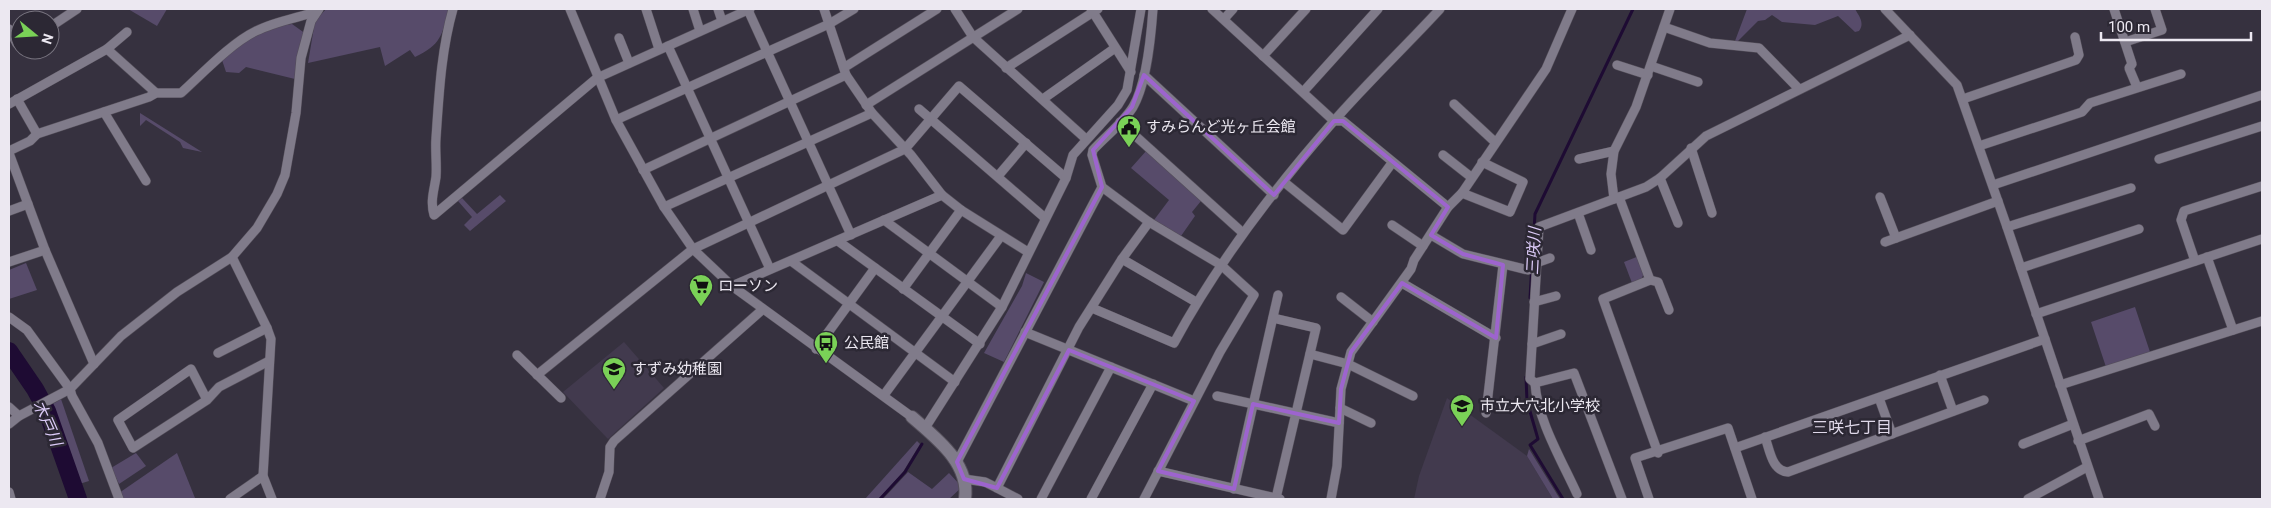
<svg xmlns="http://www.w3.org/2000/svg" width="2271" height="508" viewBox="0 0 2271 508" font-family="Roboto,'Noto Sans JP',sans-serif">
	<rect width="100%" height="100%" fill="#36313f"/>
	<g fill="#423a4e">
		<path d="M624 342 664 388 608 439 563 392Z"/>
		<path d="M1447 398 1527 456 1553 499H1414L1419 476Z"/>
	</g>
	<g fill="#574b6a">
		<path d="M128 9H167L157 26Z"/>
		<path d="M326 9H449C442 35 441 45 415 57L410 50 385 66 380 47 308 63 315 21Z"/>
		<path d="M1747 9H1855C1859 16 1865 23 1859 31L1855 32 1838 16 1815 25 1782 22 1772 15 1765 20 1758 21 1737 42 1735 41Z"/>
		<path d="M292 24 306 34 299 80 246 67 239 73 226 72 222 60C247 40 258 28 292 24Z"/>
		<path d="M140 113 202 152 183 148 180 142 146 120 140 126Z"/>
		<path d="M1147 150 1201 201 1192 212 1195 216 1181 236 1154 220 1169 200 1131 168Z"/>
		<path d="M500 195 506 201 470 231 464 225 472 217 458 201 462 198 477 214Z"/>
		<path d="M1639 256 1645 271 1641 280 1632 283 1624 262Z"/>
		<path d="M26 263 37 290 9 299V270Z"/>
		<path d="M1026 273 1044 282 1004 362 984 353 1022 286Z"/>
		<path d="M2135 307 2150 352 2106 367 2091 322Z"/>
		<path d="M61 399 89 481 76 485 49 406Z"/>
		<path d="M917 441 920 444 903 472 879 499H865Z"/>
		<path d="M1529 449 1560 499H1553L1527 456Z"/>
		<path d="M136 453 146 466 119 484 111 468Z"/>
		<path d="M177 453 195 498 121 499 119 493Z"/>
		<path d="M908 472 932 489 949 473 962 487 949 499H883Z"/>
	</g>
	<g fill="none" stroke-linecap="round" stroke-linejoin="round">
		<g stroke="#1e0b33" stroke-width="3">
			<path d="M1530 298 1535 214 1633 9"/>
			<path d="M1526 377 1527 401 1538 439 1530 445 1563 499"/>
			<path d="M880 499 905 472 922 444"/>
		</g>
		<path stroke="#1e0b33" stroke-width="18" d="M9 351 35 389 47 411 78 499"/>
		<g stroke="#544f5a" stroke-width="10">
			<g id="street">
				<path d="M453 9C441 51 439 95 436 138 435 151 437 164 436 177 434 191 430 201 434 215L597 78 750 9"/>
				<path d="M570 9 616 120 664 207 693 249 732 286 912 417"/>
				<path d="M646 9 659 49"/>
				<path d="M693 9 700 31"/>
				<path d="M718 9 722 21"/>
				<path d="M824 9 846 75 872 113 911 155 942 195 961 210 1028 252"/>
				<path d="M955 9 973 37 1086 139"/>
				<path d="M1091 9 1131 72"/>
				<path d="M1212 9 1334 121H1343L1448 207"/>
				<path d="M1885 9 1957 85 2007 227 2099 499"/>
				<path d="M2114 9 2132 64 2129 68 2137 87"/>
				<path d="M748 10 851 235"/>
				<path d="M1224 19 1233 9"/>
				<path d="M50 27 77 9"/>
				<path d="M1664 27 1710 43 1759 48 1799 89"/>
				<path d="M9 29 17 44 20 42"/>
				<path d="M619 38 629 63"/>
				<path d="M2125 42 2162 30 2155 9"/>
				<path d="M668 46 770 269"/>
				<path d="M107 49 156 93"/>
				<path d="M1263 56 1306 9"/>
				<path d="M1617 65 1648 75"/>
				<path d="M1651 66 1698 82"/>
				<path d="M845 67 937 9"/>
				<path d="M1006 68 1098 9"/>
				<path d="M1144 75 1274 195"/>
				<path d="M1303 92 1378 9"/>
				<path d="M17 99 37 134"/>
				<path d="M1043 99 1115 48"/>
				<path d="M1963 99 2076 60 2079 55 2075 37"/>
				<path d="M9 104 107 49 127 32"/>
				<path d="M1454 104 1495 142"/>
				<path d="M866 105 1018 9"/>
				<path d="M919 109 1045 218"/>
				<path d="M104 112 146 181"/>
				<path d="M616 120 829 24 854 9"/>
				<path d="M1120 122 1243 233"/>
				<path d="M1979 146 2082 112 2090 103 2181 74"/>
				<path d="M1691 148 1712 213"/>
				<path d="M9 151 30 141 37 134 149 97 156 93H181C202 74 231 43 256 31 274 22 296 18 315 12"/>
				<path d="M9 153 45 250 94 364"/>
				<path d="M1443 155 1471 177"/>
				<path d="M1579 159 1614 151"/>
				<path d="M2159 159 2262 126"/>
				<path d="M643 170 846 75"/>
				<path d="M998 176 1026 143"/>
				<path d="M1660 178 1678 223"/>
				<path d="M1284 182 1343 230 1392 163"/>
				<path d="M1993 185 2262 95"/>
				<path d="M1102 187 1149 222 1221 265 1254 295 1220 352 1144 499"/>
				<path d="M1462 193 1510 212 1523 182 1482 162"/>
				<path d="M1619 197 1650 280"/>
				<path d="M1880 197 1896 238"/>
				<path d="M1614 199 1611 174 1614 151 1636 107 1670 9"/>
				<path d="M664 207 872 113"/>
				<path d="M9 211 28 204"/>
				<path d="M1578 213 1591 250"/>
				<path d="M884 220 1002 307"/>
				<path d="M1392 225 1423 246"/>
				<path d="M2007 227 2131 188"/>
				<path d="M1431 235 1463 254 1528 270"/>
				<path d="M838 241 980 344"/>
				<path d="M1885 242 1998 201"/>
				<path d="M232 257 267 328 271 339 263 476 272 499"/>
				<path d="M2207 257 2233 330"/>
				<path d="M1122 259 1196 302"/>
				<path d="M791 261 955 382"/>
				<path d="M2195 261 2181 220 2184 211 2262 186"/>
				<path d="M9 262 45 250"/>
				<path d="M1536 263 1550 258"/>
				<path d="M2021 268 2139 229"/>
				<path d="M1402 283 1496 338"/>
				<path d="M732 286 942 195"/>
				<path d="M903 289 961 210"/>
				<path d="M1341 297 1373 322"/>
				<path d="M1534 302 1556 296"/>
				<path d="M1092 308 1174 343C1218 262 1273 190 1333 122 1367 83 1405 47 1440 9"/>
				<path d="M2036 314 2262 239"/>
				<path d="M9 317 27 330 70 389 72 396 98 443 119 499"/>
				<path d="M1273 318 1316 328 1276 498"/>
				<path d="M1025 332 1194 401"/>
				<path d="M1532 344 1561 334"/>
				<path d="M816 349 875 268"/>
				<path d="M218 353 267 328"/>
				<path d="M1310 354 1348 364 1413 396"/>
				<path d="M517 355 561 398"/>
				<path d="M537 375 693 249 905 149 959 86 1066 178"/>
				<path d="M1940 375 1953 411"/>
				<path d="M1535 383C1537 419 1562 461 1577 494"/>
				<path d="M2060 385 2262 321"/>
				<path d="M884 395 1001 236"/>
				<path d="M1217 396 1339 423"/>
				<path d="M1879 398 1892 434"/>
				<path d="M207 400 191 369 118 420 133 448 207 400 219 387 269 361"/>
				<path d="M9 407 19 416"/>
				<path d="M1340 408 1371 423"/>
				<path d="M1486 413 1503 265"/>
				<path d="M9 424 19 416 70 389 121 336 177 292 232 257 257 228 277 194 285 175 296 113 301 58 311 21 319 9"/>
				<path d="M925 428 1002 307 1066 178 1073 155 1118 105 1127 90 1141 9"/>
				<path d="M1765 437C1770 451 1772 471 1788 472L1984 400"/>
				<path d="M2078 441 2149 414 2155 426"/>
				<path d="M2023 444 2073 424"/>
				<path d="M1735 448 2045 339"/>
				<path d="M1658 453 1603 299 1650 280 1658 282 1669 310"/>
				<path d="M957 462 1102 187 1092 155 1093 150C1106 136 1123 123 1133 107 1147 83 1151 37 1153 9"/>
				<path d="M1158 471 1280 499"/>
				<path d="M964 479 985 482 997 488 1079 327 1122 259 1149 222"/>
				<path d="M997 488 1018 499"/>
				<path d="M1234 489 1278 295"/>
				<path d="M9 492 11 499"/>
				<path d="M230 499 263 476"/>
				<path d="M600 499 609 472 610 447 614 441 763 309"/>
				<path d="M1041 499 1111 367"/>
				<path d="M1091 499 1153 384"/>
				<path d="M1331 499 1337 466 1341 389 1351 352 1411 269 1414 260 1448 207 1462 193 1546 69 1572 9"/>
				<path d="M1622 499 1574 373 1535 383 1530 379 1539 227 1646 187 1660 178 1706 136 1910 35"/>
				<path d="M1649 499 1635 458 1728 428 1752 499"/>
				<path d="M2028 499 2087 467"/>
			</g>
		</g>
		<g stroke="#544f5a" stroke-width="14">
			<path id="secondary" d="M912 417C936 438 970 463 965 499"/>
		</g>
		<use href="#street" stroke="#807b8a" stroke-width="9"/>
		<use href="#secondary" stroke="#807b8a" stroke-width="12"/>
	</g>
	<path fill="none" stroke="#9d64ce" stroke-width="4" stroke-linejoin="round" d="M1144 75 1274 195 1334 121H1343L1448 207 1431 235 1463 254 1503 265 1496 338 1402 283 1351 352 1341 389 1339 423 1253 404 1234 489 1158 471 1194 401 1069 350 997 488 964 479 957 462 1102 187 1093 150 1132 107Z"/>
	<defs>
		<g id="civic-pin" transform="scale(1.25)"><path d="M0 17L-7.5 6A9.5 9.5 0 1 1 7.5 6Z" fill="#7ad157" stroke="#2c2834"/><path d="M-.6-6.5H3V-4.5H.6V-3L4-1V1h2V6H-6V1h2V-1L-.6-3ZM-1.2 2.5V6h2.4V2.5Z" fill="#111"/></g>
		<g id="supermarket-pin" transform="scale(1.25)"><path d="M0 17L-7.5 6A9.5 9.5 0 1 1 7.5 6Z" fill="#7ad157" stroke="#2c2834"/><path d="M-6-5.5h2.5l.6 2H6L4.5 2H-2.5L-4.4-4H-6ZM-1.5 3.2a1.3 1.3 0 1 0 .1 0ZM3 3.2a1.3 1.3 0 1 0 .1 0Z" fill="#111"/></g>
		<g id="bus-pin" transform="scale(1.25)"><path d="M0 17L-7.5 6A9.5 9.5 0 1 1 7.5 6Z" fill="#7ad157" stroke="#2c2834"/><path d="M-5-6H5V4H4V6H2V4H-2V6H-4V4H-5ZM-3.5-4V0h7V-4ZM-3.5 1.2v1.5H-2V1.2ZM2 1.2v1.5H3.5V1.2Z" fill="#111"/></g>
		<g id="school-pin" transform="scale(1.25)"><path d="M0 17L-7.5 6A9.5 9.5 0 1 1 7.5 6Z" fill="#7ad157" stroke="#2c2834"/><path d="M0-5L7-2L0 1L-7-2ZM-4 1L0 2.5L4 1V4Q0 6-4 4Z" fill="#111"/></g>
	</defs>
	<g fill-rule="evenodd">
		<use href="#civic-pin" x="1129" y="127"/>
		<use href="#supermarket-pin" x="701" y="286"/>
		<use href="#bus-pin" x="826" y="343"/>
		<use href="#school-pin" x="614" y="369"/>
		<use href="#school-pin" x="1462" y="406"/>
	</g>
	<g text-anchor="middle" stroke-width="5" stroke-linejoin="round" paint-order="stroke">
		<g font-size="15" fill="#ece8f1" stroke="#2c2834" text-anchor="start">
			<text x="1146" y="132">すみらんど光ヶ丘会館</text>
			<text x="718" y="291">ローソン</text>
			<text x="844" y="348">公民館</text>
			<text x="632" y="374">すずみ幼稚園</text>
			<text x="1480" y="411">市立大穴北小学校</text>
		</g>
		<g font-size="16" font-style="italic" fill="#dccbf8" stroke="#2c2834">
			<text transform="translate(1533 251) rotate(-87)" y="6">三咲川</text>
			<text transform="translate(48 423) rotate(66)" y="6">木戸川</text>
		</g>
		<g font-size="16" fill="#dfd8e9" stroke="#2c2834">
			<text x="1852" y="433">三咲七丁目</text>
		</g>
	</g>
	<rect width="2271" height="508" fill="none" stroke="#ece8f1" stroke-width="20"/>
	<g transform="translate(35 35) rotate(108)"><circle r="24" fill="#2c2834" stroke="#797580"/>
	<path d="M0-4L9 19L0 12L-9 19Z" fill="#7ad157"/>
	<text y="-8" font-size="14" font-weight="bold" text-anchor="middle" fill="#ece8f1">N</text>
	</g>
	<path d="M2101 32v8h150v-8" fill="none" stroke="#ece8f1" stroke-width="2.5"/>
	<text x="2108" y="32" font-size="15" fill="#ece8f1" stroke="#2c2834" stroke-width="4" paint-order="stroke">100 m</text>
</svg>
